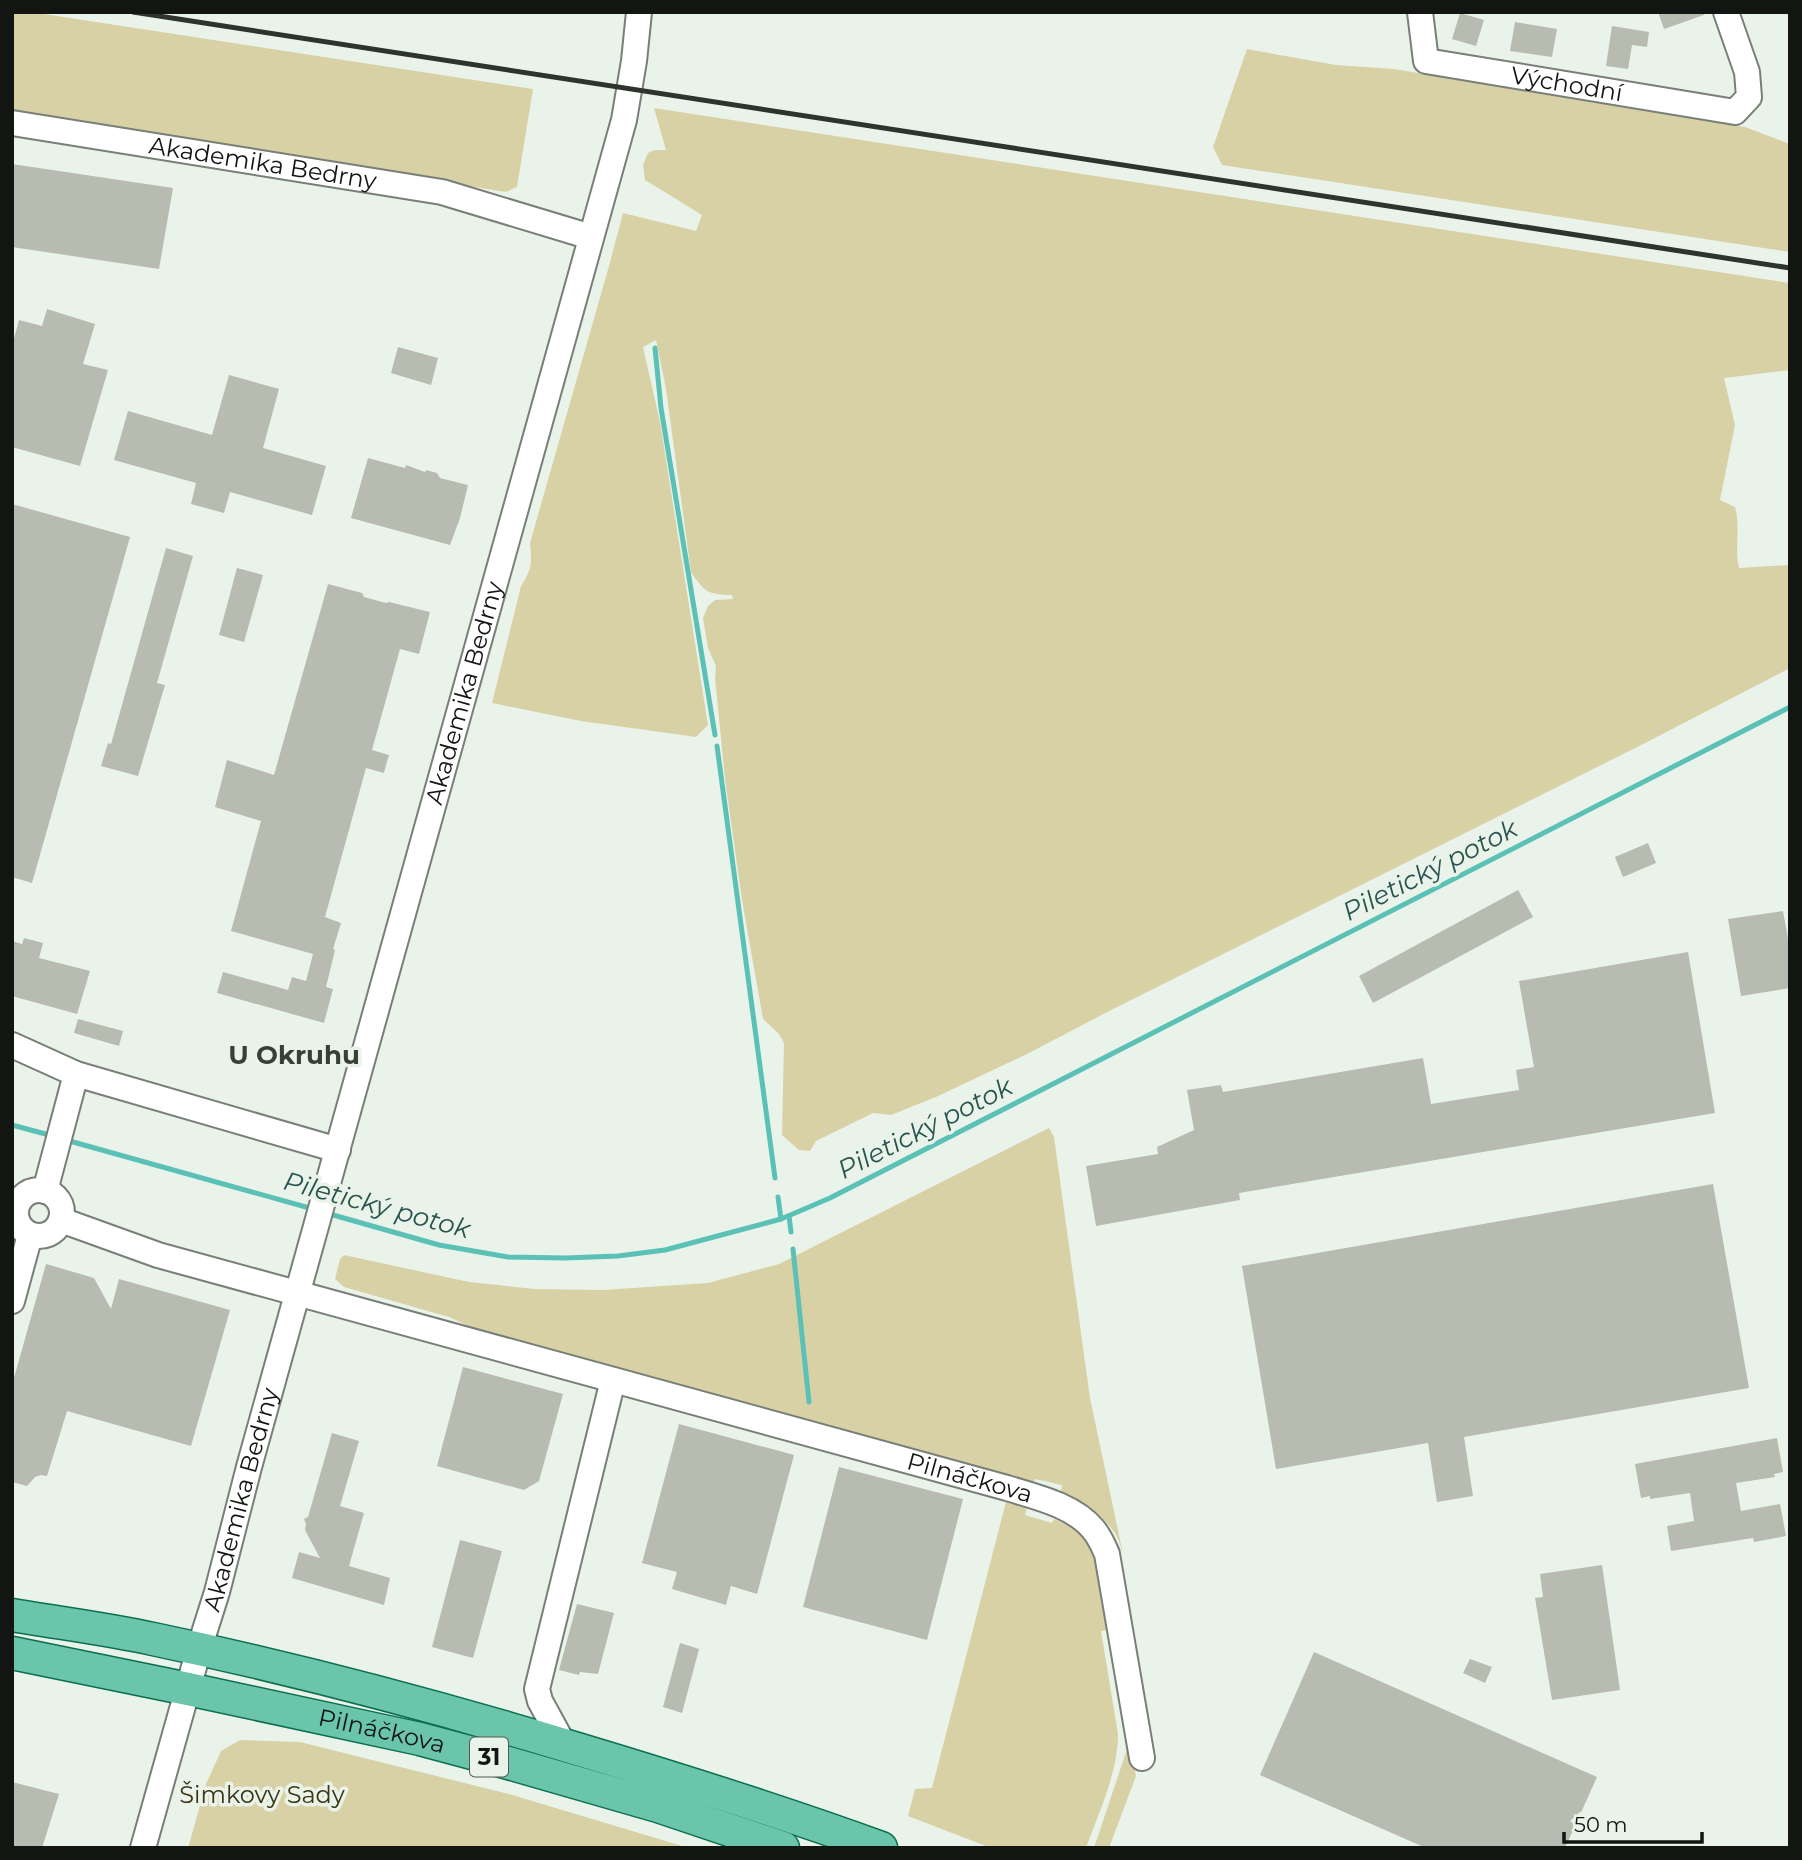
<svg xmlns="http://www.w3.org/2000/svg" width="1802" height="1860" viewBox="0 0 1802 1860" font-family="Montserrat,sans-serif">
	<rect width="100%" height="100%" fill="#eaf3ea"/>
	<g fill="#d9d1a6">
		<path d="M12 12H31L533 89 517 187 506 192 12 113Z"/>
		<path d="M1247 49 1336 65 1394 69 1745 127 1790 144V252L1222 165 1213 147Z"/>
		<path d="M654 108 1790 283V370L1724 378 1735 425 1720 500 1735 507C1741 529 1734 548 1739 568L1790 565V668L1647 742 1113 1009 1029 1053 936 1097 891 1115 873 1113 816 1141 810 1151 799 1150 782 1135 784 1043 779 1034 763 1019 742 900 725 779 715 678 716 666 708 648 703 618 708 606 715 600 733 599 732 595C707 595 704 591 691 572L666 389 656 340 643 347 660 422 708 725 696 737 581 721 492 703 521 586C532 569 532 563 530 543L609 266 623 213 696 231 702 215 645 180 643 165 648 153 654 150H666Z"/>
		<path d="M1049 1128 1054 1137 1090 1398 1123 1554C1121 1548 1119 1539 1115 1533 1102 1515 1082 1499 1061 1492L1062 1485 1035 1479 1033 1485 497 1339 449 1317 344 1287 335 1279 340 1259 344 1255 469 1282 535 1289 603 1290 708 1283 779 1264Z"/>
		<path d="M1007 1498 1027 1508 1025 1515 1052 1523 1054 1519C1061 1522 1072 1526 1078 1531 1102 1553 1103 1600 1108 1630L1101 1631 1118 1734C1118 1773 1099 1812 1086 1848H991L908 1816 915 1789 932 1788Z"/>
		<path d="M240 1740 300 1742 509 1794 689 1848H188L206 1784 221 1751Z"/>
		<path d="M1129 1743 1136 1776 1109 1848H1094Z"/>
	</g>
	<g fill="none" stroke-linecap="round" stroke-linejoin="round">
		<g stroke="#5bc0b5" stroke-width="5">
			<path d="M655 348 661 408 715 735"/>
			<path d="M717 746 775 1178"/>
			<path d="M12 1125 53 1136"/>
			<path d="M66 1140 313 1209"/>
			<path d="M778 1197 781 1219"/>
			<path d="M326 1213 439 1245 508 1257 565 1258 618 1256 665 1250 781 1219 830 1198 1790 707"/>
			<path d="M789 1216 791 1232"/>
			<path d="M793 1249 809 1402"/>
		</g>
	</g>
	<g fill="#b7bbb0">
		<path d="M1658 12H1704V15L1664 29Z"/>
		<path d="M1460 13 1484 20 1476 46 1452 39Z"/>
		<path d="M1515 22 1557 29 1552 57 1510 51Z"/>
		<path d="M1612 26 1649 32 1647 47 1632 45 1628 69 1606 66Z"/>
		<path d="M12 164 173 188 159 269 12 247Z"/>
		<path d="M47 309 95 324 83 364 108 370 80 466 12 447V346L19 320 42 326Z"/>
		<path d="M398 347 438 358 431 385 391 373Z"/>
		<path d="M229 375 279 389 263 448 326 466 312 515 230 492 224 513 191 504 196 483 114 460 128 411 212 435Z"/>
		<path d="M368 458 405 468 406 465 425 472 426 470 437 473 440 478 468 485 460 518 450 545 351 518Z"/>
		<path d="M12 504 130 537 32 883 12 877Z"/>
		<path d="M166 548 193 556 157 683 165 685 138 776 101 766 108 743 111 744Z"/>
		<path d="M237 568 263 575 244 642 219 635Z"/>
		<path d="M328 584 362 593 364 597 386 603 389 602 430 612 419 654 400 649 372 750 389 755 386 765 384 773 366 768 325 917 341 923 333 949 335 950 326 987 333 989 324 1023 217 993 223 972 288 990 292 977 306 981 313 954 231 931 261 821 215 807 227 760 274 775Z"/>
		<path d="M1648 843 1656 863 1623 877 1615 857Z"/>
		<path d="M1518 890 1533 917 1373 1003 1359 976Z"/>
		<path d="M1783 911 1790 950V988L1741 996 1728 919Z"/>
		<path d="M24 938 43 943 39 958 90 971 77 1014 12 996V941L22 944Z"/>
		<path d="M1688 952 1715 1113 1239 1193 1240 1200 1096 1226 1086 1166 1158 1154 1157 1147 1194 1130 1187 1090 1221 1085 1223 1092 1423 1058 1431 1104 1519 1090 1516 1070 1534 1067 1519 981Z"/>
		<path d="M78 1019 123 1031 119 1046 74 1033Z"/>
		<path d="M1713 1184 1749 1388 1464 1437 1473 1496 1437 1502 1428 1443 1276 1469 1242 1266Z"/>
		<path d="M46 1264 94 1278 111 1309 119 1279 230 1310 191 1446 67 1411 47 1476 41 1475 35 1477 27 1486 12 1482V1385Z"/>
		<path d="M463 1367 563 1394 539 1481 524 1490 437 1466Z"/>
		<path d="M679 1424 794 1455 757 1594 731 1586 726 1605 672 1589 677 1572 642 1563Z"/>
		<path d="M332 1433 359 1441 340 1506 364 1513 349 1566 390 1578 384 1605 292 1578 299 1552 320 1558 305 1530 306 1524 304 1519 308 1517Z"/>
		<path d="M1777 1438 1783 1472 1774 1474 1775 1477 1736 1483 1741 1511 1780 1504 1786 1536 1754 1542 1753 1538 1671 1551 1667 1526 1694 1521 1690 1493 1650 1499V1496L1641 1498 1635 1464Z"/>
		<path d="M839 1467 963 1499 927 1640 803 1607Z"/>
		<path d="M460 1540 502 1551 473 1658 432 1647Z"/>
		<path d="M1602 1565 1620 1690 1552 1700 1535 1598 1543 1597 1540 1574Z"/>
		<path d="M577 1604 614 1613 598 1674 580 1672 579 1675 559 1670Z"/>
		<path d="M680 1643 699 1649 682 1713 663 1707Z"/>
		<path d="M1314 1652 1597 1777 1565 1848H1426L1260 1775Z"/>
		<path d="M1470 1659 1492 1667 1485 1683 1463 1673Z"/>
		<path d="M12 1782 59 1794 42 1848H12Z"/>
	</g>
	<g fill="none" stroke-linecap="round" stroke-linejoin="round">
		<g stroke="#777f76" stroke-width="28">
			<g id="minor">
				<path id="s1" d="M1420 12 1426 61 1735 112 1749 97 1747 72 1726 12"/>
				<path id="s2" d="M12 123 442 192 591 237"/>
				<path d="M12 1045 76 1074 338 1150"/>
				<circle cx="39" cy="1213" r="23"/>
				<path d="M45 1191 76 1074"/>
				<path id="s3" d="M61 1220 158 1255 1007 1488C1036 1497 1073 1505 1093 1529 1100 1537 1103 1545 1107 1554L1142 1758"/>
				<path d="M12 1301 30 1235"/>
				<path d="M564 1745 540 1701 537 1689 613 1380"/>
				<path id="s4" d="M143 1848 199 1649 217 1592 249 1467 624 120 634 61 639 12"/>
			</g>
		</g>
		<g stroke="#0c6f50" stroke-width="35">
			<g id="major">
				<path d="M12 1615C59 1623 107 1629 153 1639 292 1668 428 1704 564 1745 671 1777 777 1810 881 1848"/>
				<path id="s5" d="M12 1653 188 1689 420 1739 491 1758 658 1806 783 1848"/>
			</g>
		</g>
		<use href="#minor" stroke="#fff" stroke-width="24"/>
		<use href="#major" stroke="#6bc5aa" stroke-width="32"/>
		<path stroke="#2f332e" stroke-width="5" d="M133 12 1790 268"/>
	</g>
	<g text-anchor="middle" stroke-width="7" stroke-linejoin="round" paint-order="stroke">
		<rect fill="#eaf3ea" stroke="#535852" stroke-width="2" x="470" y="1737.5" width="38" height="39" rx="5"/>
		<g font-size="23" font-weight="bold" fill="#121511">
			<text x="489" y="1765">31</text>
		</g>
		<g font-size="24" fill="#121511" stroke="#eaf3ea">
			<text dy="8" stroke="none"><textPath href="#s1" startOffset="192">Východní</textPath></text>
			<text dy="8" stroke="none"><textPath href="#s2" startOffset="254">Akademika Bedrny</textPath></text>
			<text dy="8" stroke="none"><textPath href="#s4" startOffset="1199">Akademika Bedrny</textPath></text>
			<text dy="8" stroke="none"><textPath href="#s3" startOffset="945">Pilnáčkova</textPath></text>
			<text dy="8" stroke="none"><textPath href="#s4" startOffset="362">Akademika Bedrny</textPath></text>
			<text dy="8" stroke="none"><textPath href="#s5" startOffset="378">Pilnáčkova</textPath></text>
		</g>
		<g font-size="24" fill="#3a3413" stroke="#eaf3ea">
			<text x="262" y="1803">Šimkovy Sady</text>
		</g>
		<g font-size="26" font-style="italic" fill="#27544f" stroke="#eaf3ea">
			<text transform="translate(1430 870) rotate(-27)" y="9">Piletický potok</text>
			<text transform="translate(925 1128) rotate(-27)" y="9">Piletický potok</text>
			<text transform="translate(377 1205) rotate(15)" y="9">Piletický potok</text>
		</g>
		<g font-size="26" font-weight="bold" fill="#383f37" stroke="#eaf3ea">
			<text x="294" y="1064">U Okruhu</text>
		</g>
	</g>
	<rect width="1802" height="1860" fill="none" stroke="#121511" stroke-width="28"/>
	<path d="M1564 1832v10h138v-10" fill="none" stroke="#121511" stroke-width="3.5"/>
	<text x="1574" y="1832" font-size="21" fill="#121511" stroke="#eaf3ea" stroke-width="5" paint-order="stroke">50 m</text>
</svg>
